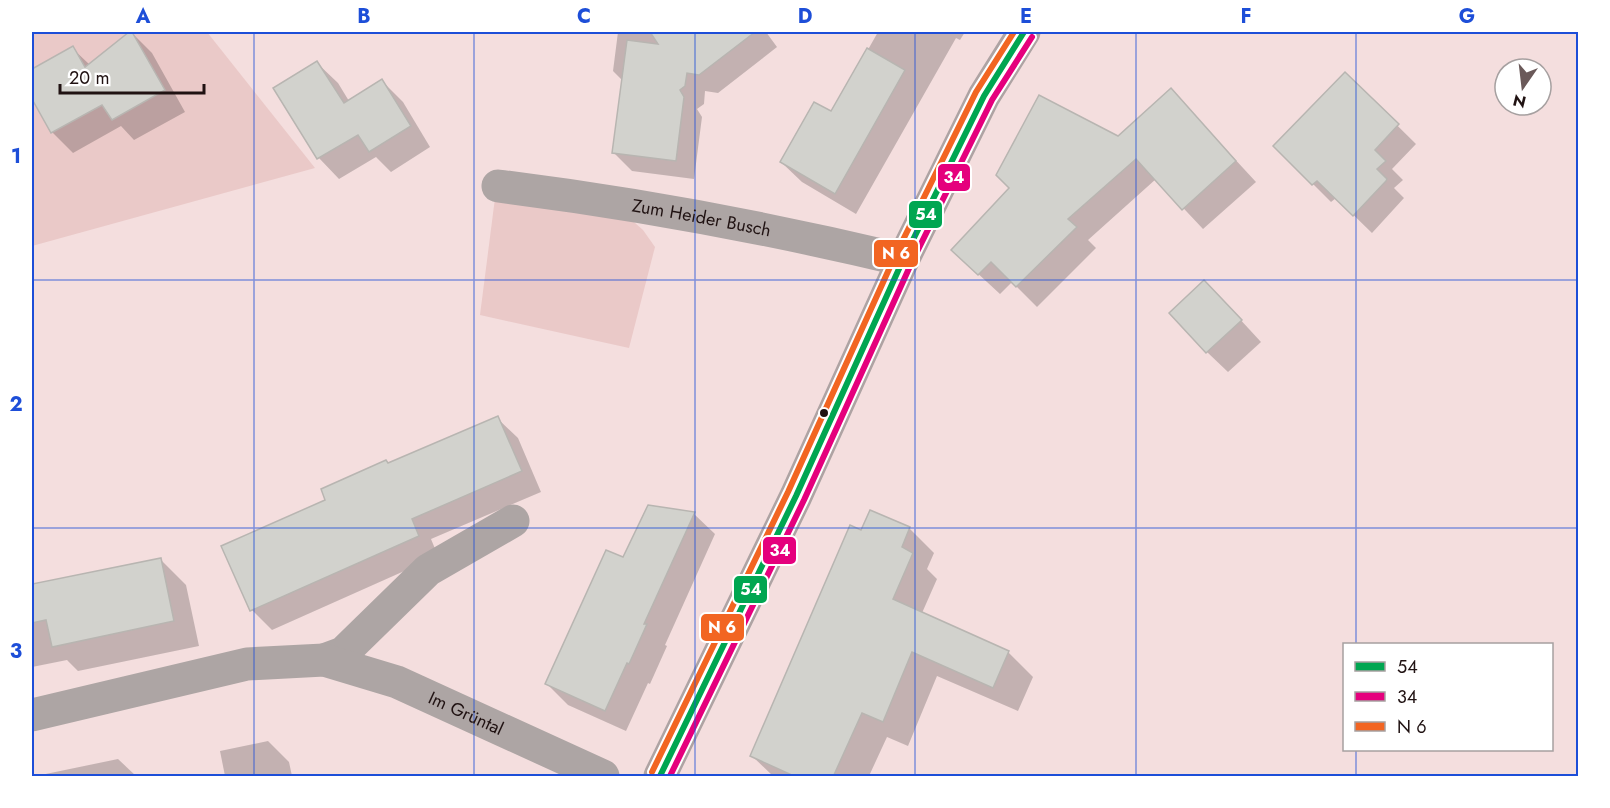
<svg xmlns="http://www.w3.org/2000/svg" width="1610" height="808" viewBox="0 0 1610 808" font-family="Jost,sans-serif">
	<rect width="100%" height="100%" fill="#f4dede"/>
	<g fill="#eac9c8">
		<path d="M32 32H207L315 168 32 246Z"/>
		<path d="M495 198 626 215 643 230 655 247 629 348 480 315Z"/>
	</g>
	<g fill="#0003">
		<path d="M131 32 152 53 185 112 134 140 121 126 73 153 52 132 32 96V71L72 48 90 65Z"/>
		<path d="M618 32H766L777 47 718 93 705 91 704 104 697 109 702 117 694 179 632 171 614 153 623 81 613 71Z"/>
		<path d="M878 32H965L960 40 956 38 856 214 802 182 781 162 832 113Z"/>
		<path d="M317 63 338 83 349 101 382 81 403 102 430 147 391 172 376 157 339 179 319 158 276 88Z"/>
		<path d="M1345 74 1416 144 1392 169 1403 180 1394 188 1404 198 1372 233 1336 198 1331 202 1275 146Z"/>
		<path d="M1171 90 1256 182 1203 229 1156 179 1088 240 1096 248 1037 307 1012 282 1000 294 974 270Z"/>
		<path d="M1225 303 1261 342 1228 372 1207 352Z"/>
		<path d="M497 418 518 438 541 492 431 539 438 556 272 630 252 610 327 501 389 465Z"/>
		<path d="M694 514 715 534 665 645 667 646 650 684 648 683 626 731 568 705 547 684 624 559Z"/>
		<path d="M909 528 934 553 927 569 937 579 922 613 1008 652 1033 677 1018 711 937 676 908 746 887 737 869 776H773L752 756 862 532Z"/>
		<path d="M161 560 186 585 199 646 78 671 67 660 32 667V586Z"/>
		<path d="M268 741 289 762 292 776H225L220 751Z"/>
		<path d="M118 759 136 776H36Z"/>
	</g>
	<g fill="#d2d2cd" stroke="#b8b5b1" stroke-width="1.5">
		<path d="M129 32H132L165 90 112 120 102 105 51 133 32 99V69L73 46 85 67Z"/>
		<path d="M650 32H755L699 75 687 73 685 86 680 90 684 97 676 161 612 153 627 40 658 44Z"/>
		<path d="M867 48 905 70 835 194 780 162 814 102 831 111Z"/>
		<path d="M317 61 344 103 382 79 411 126 369 152 358 135 317 159 273 88Z"/>
		<path d="M1345 72 1399 124 1375 150 1386 161 1377 169 1387 179 1386 181 1353 216 1317 181 1312 185 1273 146Z"/>
		<path d="M1171 88 1236 161 1182 210 1136 159 1068 219 1077 227 1016 287 991 262 978 275 951 250 1009 188 996 175 1039 95 1118 136Z"/>
		<path d="M1204 280 1242 320 1206 353 1169 313Z"/>
		<path d="M498 416 522 471 412 519 419 536 250 611 221 546 325 500 321 489 386 460 388 463Z"/>
		<path d="M648 505 695 512 644 624H647L629 664 627 663 605 711 545 684 606 550 623 557Z"/>
		<path d="M870 510 910 527 902 547 913 553 893 599 1009 651 993 688 912 652 883 722 862 713 833 777H796L750 756 850 525 861 530Z"/>
		<path d="M161 558 174 621 52 647 46 620 32 623V584Z"/>
	</g>
	<g fill="none" stroke-linecap="round" stroke-linejoin="round">
		<g stroke="#ada5a4" stroke-width="33">
			<path id="s1" d="M498 186C635 203 769 228 903 260"/>
			<path d="M324 660 343 653 428 570 513 521"/>
			<path id="s2" d="M32 715 247 664 324 660 397 682 603 776"/>
		</g>
		<path stroke="#aea3a3" stroke-width="33" d="M660 776 796 496 903 260 984 96 1024 32"/>
		<g stroke="#fff" stroke-width="10">
			<path id="bus-1" d="M660 776 796 496 903 260 984 96 1024 32"/>
		</g>
		<g stroke="#fff" stroke-width="10">
			<path id="bus-2" d="M670 776 804 500 911 264 992 100 1032 37"/>
		</g>
		<g stroke="#fff" stroke-width="10">
			<path id="bus-3" d="M652 772 788 492 895 256 976 92 1014 32"/>
		</g>
		<use href="#bus-1" stroke="#00a651" stroke-width="6"/>
		<use href="#bus-2" stroke="#e5007d" stroke-width="6"/>
		<use href="#bus-3" stroke="#f26522" stroke-width="6"/>
	</g>
	<path fill="none" stroke="#1d4ed8" stroke-width="1.5" stroke-opacity="0.55" d="M254 32V776M474 32V776M695 32V776M915 32V776M1136 32V776M1356 32V644M32 280H1578M32 528H1578M1356 750V776"/>
	<circle fill="#201212" stroke="#fff" stroke-width="2" cx="824" cy="413" r="5"/>
	<g text-anchor="middle" stroke-width="6" stroke-linejoin="round" paint-order="stroke">
		<g font-size="18" fill="#201212" stroke="#fff">
			<text dy="6" stroke="none"><textPath href="#s1" startOffset="206">Zum Heider Busch</textPath></text>
			<text dy="6" stroke="none"><textPath href="#s2" startOffset="450">Im Grüntal</textPath></text>
		</g>
	</g>
	<g stroke="#fff" stroke-width="2">
		<rect x="937" y="163" width="34" height="29" rx="6" fill="#e5007d"/>
		<rect x="908" y="200" width="35" height="29" rx="6" fill="#00a651"/>
		<rect x="873" y="239" width="46" height="29" rx="6" fill="#f26522"/>
		<rect x="762" y="536" width="35" height="29" rx="6" fill="#e5007d"/>
		<rect x="733" y="575" width="35" height="29" rx="6" fill="#00a651"/>
		<rect x="700" y="613" width="45" height="29" rx="6" fill="#f26522"/>
	</g>
	<g font-size="16" text-anchor="middle" font-weight="bold" fill="#fff">
		<text x="954" y="183">34</text>
		<text x="926" y="220">54</text>
		<text x="896" y="259">N 6</text>
		<text x="780" y="556">34</text>
		<text x="751" y="595">54</text>
		<text x="722" y="633">N 6</text>
	</g>
	<rect width="1610" height="808" fill="none" stroke="#ffffff" stroke-width="66"/>
	<rect x="1343" y="643" width="210" height="108" fill="#ffffff" stroke="#a6a0a0" stroke-width="1.5"/>
	<rect x="1355" y="662" width="30" height="9" fill="#00a651" stroke="#a6a0a0" stroke-width="1.5"/>
	<text x="1397" y="673" font-size="18" fill="#201212">54</text>
	<rect x="1355" y="692" width="30" height="9" fill="#e5007d" stroke="#a6a0a0" stroke-width="1.5"/>
	<text x="1397" y="703" font-size="18" fill="#201212">34</text>
	<rect x="1355" y="722" width="30" height="9" fill="#f26522" stroke="#a6a0a0" stroke-width="1.5"/>
	<text x="1397" y="733" font-size="18" fill="#201212">N 6</text>
	<g transform="translate(1523 87) rotate(194)"><circle r="28" fill="#ffffff" stroke="#a6a0a0" stroke-width="1.5"/>
	<path d="M0-4.5L10 22L0 15L-10 22Z" fill="#6a5959"/>
	<text y="-9" font-size="16" font-weight="bold" text-anchor="middle" fill="#201212">N</text>
	</g>
	<path d="M60 84v9h144v-9" fill="none" stroke="#201212" stroke-width="3"/>
	<text x="69" y="84" font-size="18" fill="#201212" stroke="#ffffff" stroke-width="4.5" paint-order="stroke">20 m</text>
	<rect x="33" y="33" width="1544" height="742" fill="none" stroke="#1d4ed8" stroke-width="2"/>
	<g font-size="20" text-anchor="middle" font-weight="bold" fill="#1d4ed8">
		<text x="143" y="23">A</text>
		<text x="364" y="23">B</text>
		<text x="584" y="23">C</text>
		<text x="805" y="23">D</text>
		<text x="1026" y="23">E</text>
		<text x="1246" y="23">F</text>
		<text x="1467" y="23">G</text>
		<text x="16" y="163">1</text>
		<text x="16" y="411">2</text>
		<text x="16" y="658">3</text>
	</g>
</svg>
